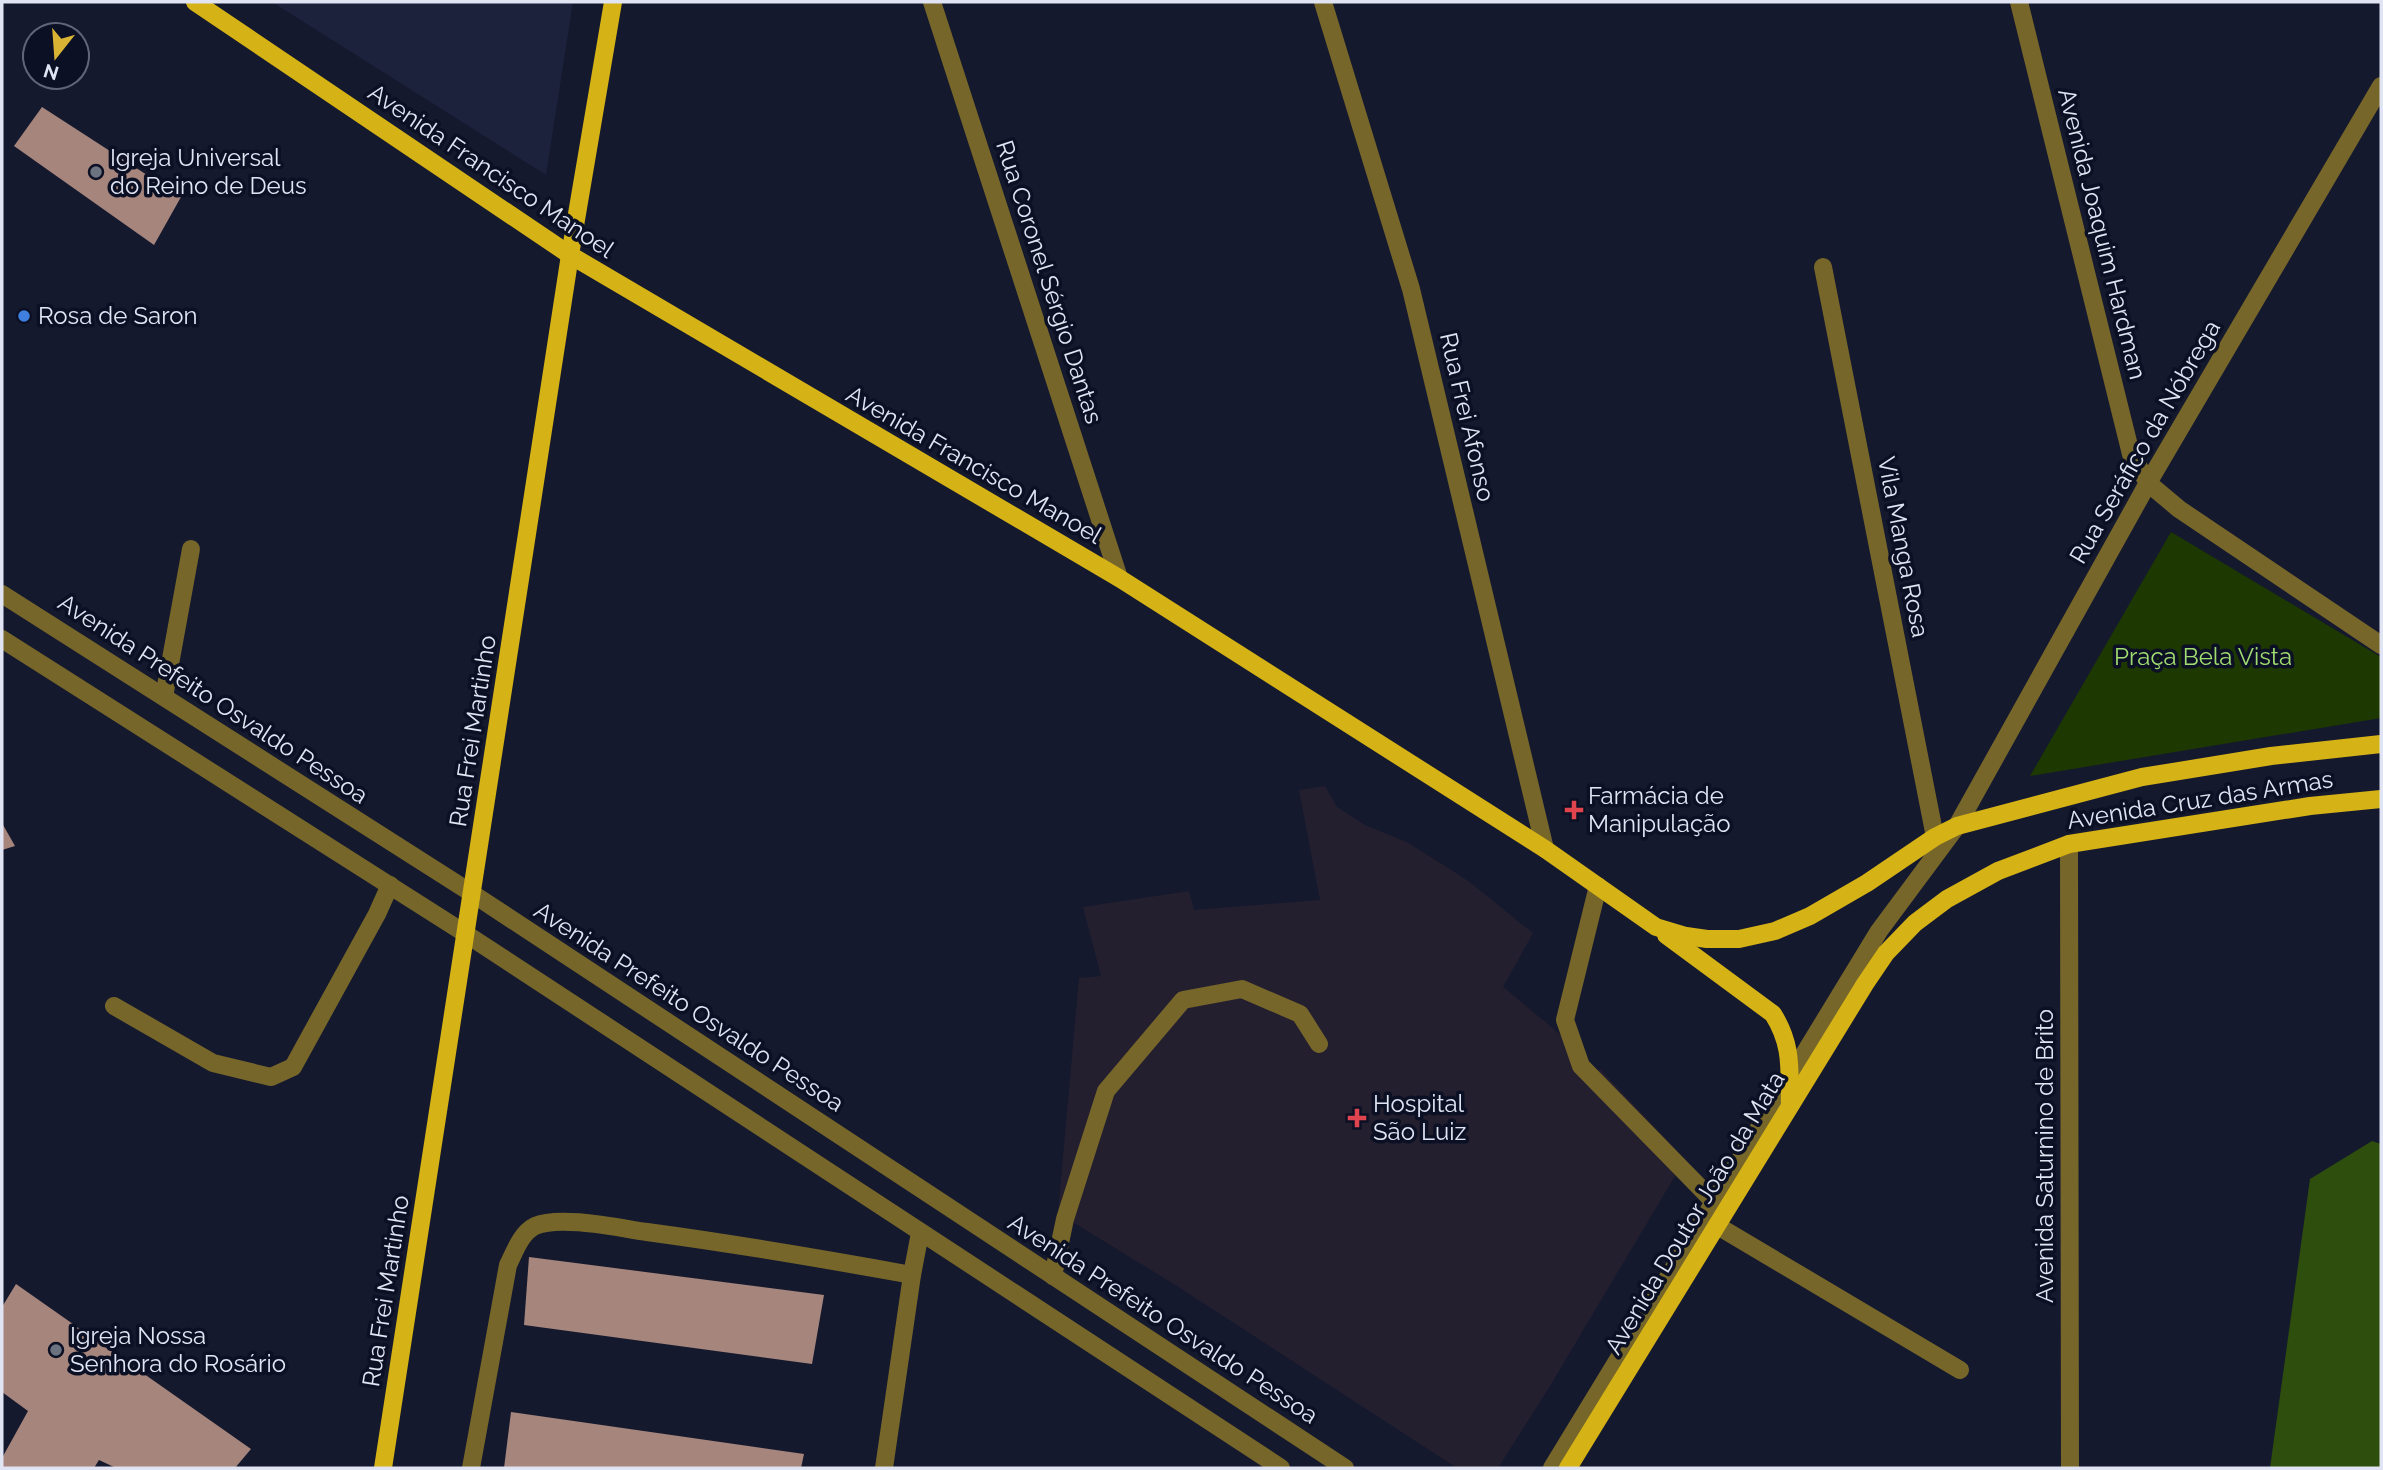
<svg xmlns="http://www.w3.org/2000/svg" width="2383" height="1470" viewBox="0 0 2383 1470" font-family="Raleway,sans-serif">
	<rect width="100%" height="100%" fill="#15192e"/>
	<path fill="#1c213c" d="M272 2H573L546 175Z"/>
	<path fill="#231f2f" d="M1325 786 1337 807 1365 825 1407 842 1467 880 1533 933 1503 987 1579 1050 1590 1078 1600 1069 1685 1159 1550 1386 1498 1468H1457L1177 1286 1058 1213 1079 978 1101 976 1083 907 1189 891 1194 910 1320 900 1299 790Z"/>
	<path fill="#1d3800" d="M2171 532 2381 657V718L2030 776Z"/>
	<path fill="#2e4e0d" d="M2372 1141 2381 1144V1468H2270L2310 1179Z"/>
	<g fill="#a5857c">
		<path d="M42 107 181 197 154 245 14 146Z"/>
		<path d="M2 823 15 846 2 850Z"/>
		<path d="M529 1257 824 1295 812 1364 524 1325Z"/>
		<path d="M16 1284 251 1449 235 1468H116L99 1460 94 1468H2V1458L28 1411 2 1392V1307Z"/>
		<path d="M511 1412 804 1454 801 1468H504Z"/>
	</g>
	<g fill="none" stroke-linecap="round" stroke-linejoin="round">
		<g stroke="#76662a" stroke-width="18">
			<path d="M932 2 1119 578"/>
			<path d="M1323 2 1411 289 1545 849"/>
			<path d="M2019 2 2131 454 2148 483 2179 509 2381 645"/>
			<path d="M1823 267 1935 837"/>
			<path d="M2 594 473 894 1345 1468"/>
			<path d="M2 639 466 934 1281 1468"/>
			<path d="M164 697 191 549"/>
			<path d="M2069 844 2070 1468"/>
			<path d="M1598 886 1565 1020 1581 1066 1722 1210"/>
			<path d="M114 1006 213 1063 271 1077 293 1067 377 914 390 885"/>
			<path d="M1716 1225 1960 1370"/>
			<path d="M1053 1276 1065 1219 1106 1091 1183 1000 1242 989 1300 1014 1319 1044"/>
			<path d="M471 1468 508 1265C515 1251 521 1233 535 1226 560 1215 619 1228 647 1232 736 1244 824 1259 912 1275"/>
			<path d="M884 1468 912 1275 920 1233"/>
			<path d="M1552 1468 1879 931 1957 826 2148 483 2381 86"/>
		</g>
		<g stroke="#d5b215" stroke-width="18">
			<path d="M195 2 570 255 1119 578 1545 849 1656 927 1686 936 1707 939H1739L1775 931 1810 916 1867 883 1935 837 1957 826 2142 777 2271 756 2381 744"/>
			<path d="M1666 935 1773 1014C1793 1046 1789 1069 1790 1105"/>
			<path d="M383 1468 570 255 613 2"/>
			<path d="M1568 1468 1865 984 1886 953 1915 923 1947 899 1998 871 2069 844 2310 806 2381 799"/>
		</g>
	</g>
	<g fill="#6b7280" stroke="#0c1024" stroke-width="2.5">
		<circle cx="96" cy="172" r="7"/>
		<circle cx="56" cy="1350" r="7"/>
	</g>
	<circle fill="#3f7fe0" stroke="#0c1024" stroke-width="2.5" cx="24" cy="316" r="7"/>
	<g fill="#e0444e" stroke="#0c1024" stroke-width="2.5">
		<path d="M1570.5 799.5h7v7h7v7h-7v7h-7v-7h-7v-7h7z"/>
		<path d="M1353.5 1107.5h7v7h7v7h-7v7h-7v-7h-7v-7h7z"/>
	</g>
	<g text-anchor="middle" stroke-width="7" stroke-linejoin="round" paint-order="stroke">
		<g font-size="24" fill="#e0e4f3" stroke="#0c1024" text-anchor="start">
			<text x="110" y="166">Igreja Universal<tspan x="110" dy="28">do Reino de Deus</tspan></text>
			<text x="38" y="324">Rosa de Saron</text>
			<text x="1588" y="804">Farmácia de<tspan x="1588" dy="28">Manipulação</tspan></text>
			<text x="1373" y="1112">Hospital<tspan x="1373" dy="28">São Luiz</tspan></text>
			<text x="70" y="1344">Igreja Nossa<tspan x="70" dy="28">Senhora do Rosário</tspan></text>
		</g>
		<g font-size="24" fill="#e0e4f3" stroke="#0c1024">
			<text transform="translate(491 171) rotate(34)" y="8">Avenida Francisco Manoel</text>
			<text transform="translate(2102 234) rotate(76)" y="8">Avenida Joaquim Hardman</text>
			<text transform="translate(1049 282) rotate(72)" y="8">Rua Coronel Sérgio Dantas</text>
			<text transform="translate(1467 417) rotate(77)" y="8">Rua Frei Afonso</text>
			<text transform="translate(2145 442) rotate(-60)" y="8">Rua Seráfico da Nóbrega</text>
			<text transform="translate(974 465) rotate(30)" y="8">Avenida Francisco Manoel</text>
			<text transform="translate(1903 547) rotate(79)" y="8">Vila Manga Rosa</text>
			<text transform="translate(213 699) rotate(33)" y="8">Avenida Prefeito Osvaldo Pessoa</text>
			<text transform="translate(473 731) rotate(-81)" y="8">Rua Frei Martinho</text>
			<text transform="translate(2200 800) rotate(-9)" y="8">Avenida Cruz das Armas</text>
			<text transform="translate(689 1007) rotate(33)" y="8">Avenida Prefeito Osvaldo Pessoa</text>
			<text transform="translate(2045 1156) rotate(-90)" y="8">Avenida Saturnino de Brito</text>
			<text transform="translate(1695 1213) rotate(-59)" y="8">Avenida Doutor João da Mata</text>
			<text transform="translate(386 1291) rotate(-81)" y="8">Rua Frei Martinho</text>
			<text transform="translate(1163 1319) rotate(33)" y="8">Avenida Prefeito Osvaldo Pessoa</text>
		</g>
		<g font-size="24" fill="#a0dc70" stroke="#0c1024">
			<text x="2203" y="665">Praça Bela Vista</text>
		</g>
	</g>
	<rect width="2383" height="1470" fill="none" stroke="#e0e4f3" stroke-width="7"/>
	<g transform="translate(56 56) rotate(197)"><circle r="33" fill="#0c1024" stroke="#616577" stroke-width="2"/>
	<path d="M0-5L12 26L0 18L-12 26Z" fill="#d9b434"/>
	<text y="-10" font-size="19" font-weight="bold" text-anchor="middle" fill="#e0e4f3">N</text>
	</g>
</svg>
